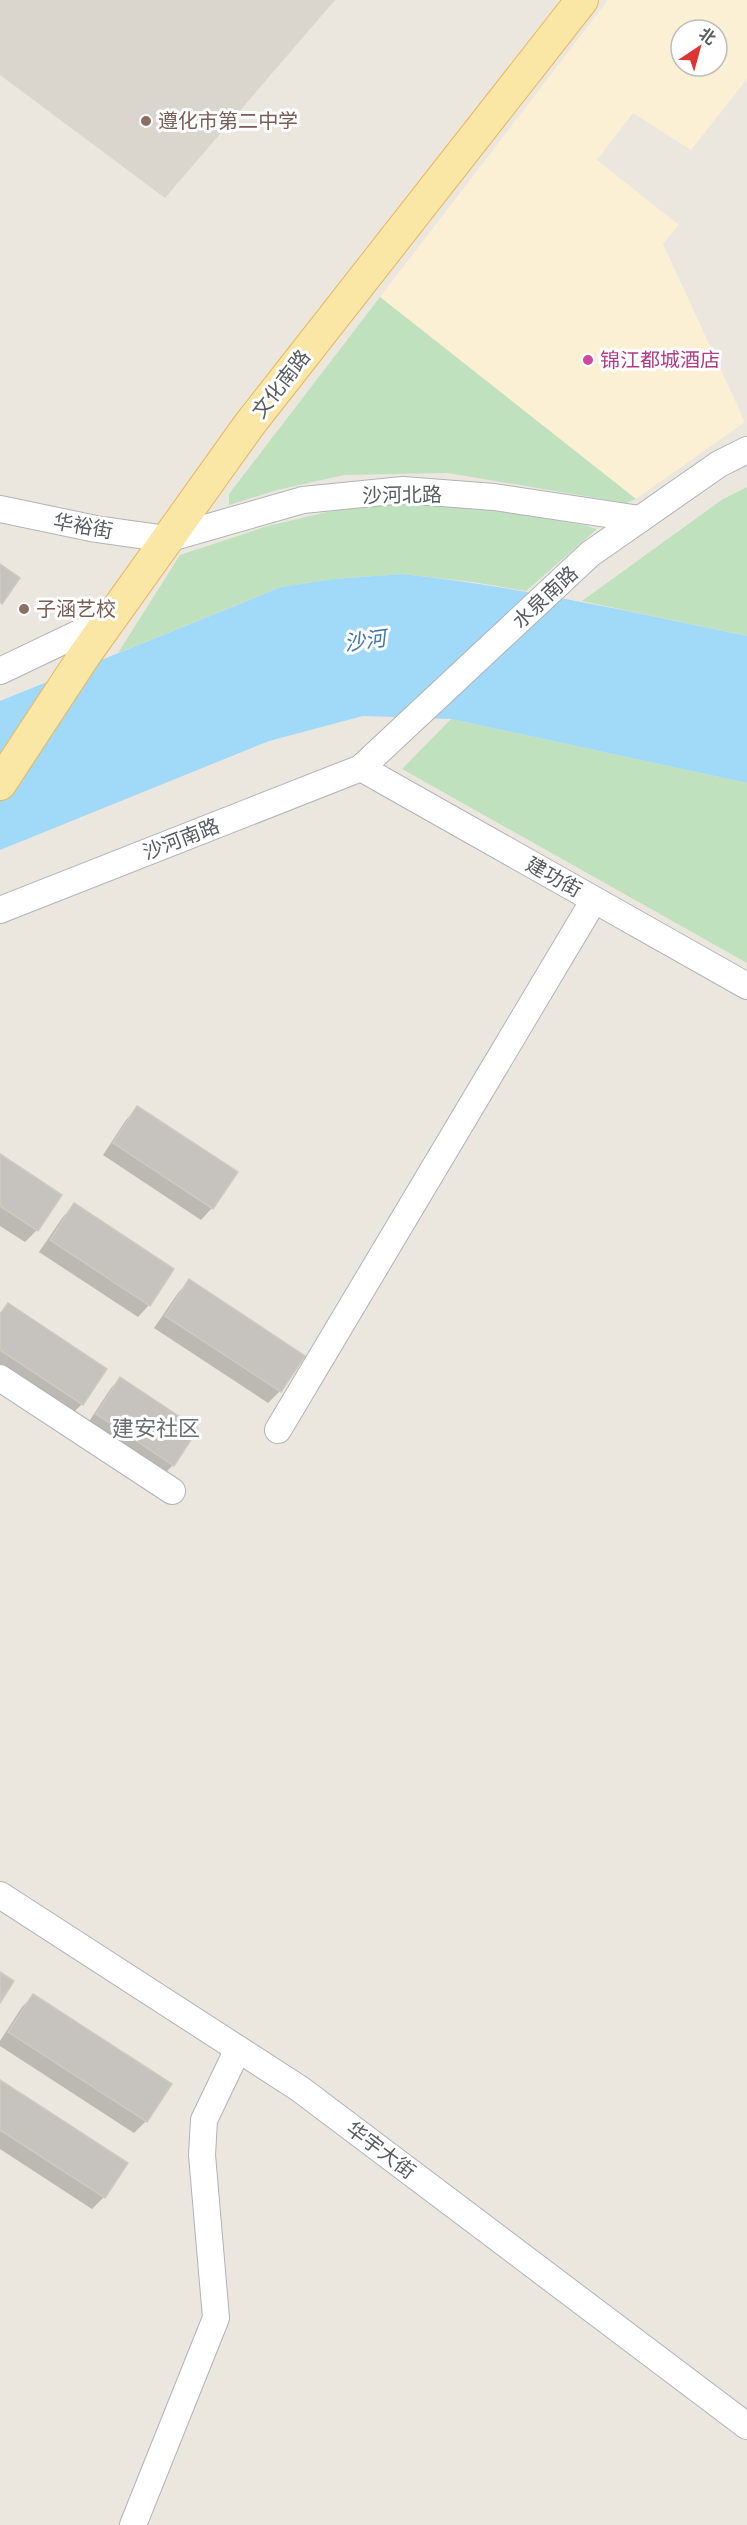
<svg xmlns="http://www.w3.org/2000/svg" width="747" height="2525" viewBox="0 0 747 2525" font-family="Inter,'Noto Sans SC',sans-serif">
	<rect width="100%" height="100%" fill="#ebe7df"/>
	<path fill="#fbefd4" fill-rule="evenodd" d="M608 0H747V79L691 150 633 113 597 160 679 225 663 244 745 422 636 499 380 297ZM681 30H717V66H681Z"/>
	<path fill="#dad6ce" d="M0 0H335L165 198 0 75Z"/>
	<g fill="#bfe1bd">
		<path d="M380 297 636 499 626 503 448 473 344 475 277 490 229 505V494Z"/>
		<path d="M747 487V636L582 601 723 499Z"/>
		<path d="M427 499 584 525 597 529 526 591 473 582 403 574 334 579 281 587 118 653 180 555 268 526 327 512 392 502Z"/>
		<path d="M451 719 747 783V963L402 769Z"/>
	</g>
	<path fill="#a1d9f9" d="M403 574C519 587 633 612 747 636V783L451 719 363 716 269 741 0 850V701L281 587 334 579Z"/>
	<g fill="#0003">
		<path d="M137 1108 212 1208 201 1220 103 1155 126 1120Z"/>
		<path d="M0 1156 60 1195 37 1230 25 1242 0 1226Z"/>
		<path d="M74 1205 149 1305 138 1317 39 1252 63 1217Z"/>
		<path d="M189 1281 303 1356 280 1391 268 1403 154 1328 178 1293Z"/>
		<path d="M8 1305 105 1369 82 1404 70 1416 0 1370V1313Z"/>
		<path d="M120 1379 173 1465 164 1474 88 1423 111 1388Z"/>
		<path d="M33 1996 146 2121 134 2133 0 2046V2041L22 2007Z"/>
		<path d="M0 2082 125 2164 104 2197 92 2209 0 2149Z"/>
	</g>
	<g fill="#c6c2bd" stroke="#cfc9be" stroke-width="1.5">
		<path d="M0 564 20 578 2 604 0 602Z"/>
		<path d="M137 1106 238 1172 213 1209 113 1143Z"/>
		<path d="M0 1154 62 1195 38 1231 0 1206Z"/>
		<path d="M74 1203 174 1269 150 1306 50 1240Z"/>
		<path d="M189 1279 305 1356 281 1392 165 1316Z"/>
		<path d="M8 1303 107 1369 83 1405 0 1350V1314Z"/>
		<path d="M120 1377 198 1429 174 1466 96 1414Z"/>
		<path d="M0 1972 14 1981 0 2003Z"/>
		<path d="M33 1994 172 2084 147 2122 8 2032Z"/>
		<path d="M0 2080 128 2163 105 2198 0 2130Z"/>
	</g>
	<g fill="none" stroke-linecap="round" stroke-linejoin="round">
		<g stroke="#b0b3b7" stroke-width="28">
			<g id="minor">
				<path d="M0 509 96 529 167 539 303 500 403 490 494 497 640 519"/>
				<path d="M0 671 111 618"/>
				<path d="M361 768 747 986"/>
				<path d="M0 910 361 768 590 554 719 464 747 450"/>
				<path d="M0 1378 172 1491"/>
				<path d="M278 1430 594 900"/>
				<path d="M0 1895 300 2089 747 2426"/>
				<path d="M133 2525 216 2318 202 2155 204 2120 238 2049"/>
			</g>
		</g>
		<g stroke="#e8b75b" stroke-width="34">
			<path id="major" d="M0 784 84 656 249 425 582 0"/>
		</g>
		<use href="#minor" stroke="#fff" stroke-width="26"/>
		<use href="#major" stroke="#fae6a5" stroke-width="32"/>
	</g>
	<g fill="#8d6e63" stroke="#fff" stroke-width="2">
		<circle cx="146" cy="121" r="6"/>
		<circle cx="24" cy="609" r="6"/>
	</g>
	<circle fill="#d1479c" stroke="#fff" stroke-width="2" cx="588" cy="360" r="6"/>
	<g text-anchor="middle" stroke-width="6" stroke-linejoin="round" paint-order="stroke">
		<g font-size="20" fill="#785e54" stroke="#fff" text-anchor="start">
			<text x="158" y="128">遵化市第二中学</text>
			<text x="36" y="616">子涵艺校</text>
		</g>
		<g font-size="20" fill="#b23c85" stroke="#fff" text-anchor="start">
			<text x="600" y="367">锦江都城酒店</text>
		</g>
		<g font-size="20" fill="#585c60" stroke="#fff">
			<text transform="translate(281 384) rotate(-52)" y="7">文化南路</text>
			<text transform="translate(402 495) rotate(-1)" y="7">沙河北路</text>
			<text transform="translate(83 526) rotate(10)" y="7">华裕街</text>
			<text transform="translate(545 597) rotate(-43)" y="7">水泉南路</text>
			<text transform="translate(181 839) rotate(-21)" y="7">沙河南路</text>
			<text transform="translate(554 877) rotate(29)" y="7">建功街</text>
			<text transform="translate(381 2150) rotate(37)" y="7">华宇大街</text>
		</g>
		<g font-size="21" font-style="italic" fill="#417aa9" stroke="#fff">
			<text transform="translate(365 641) rotate(-8)" y="7">沙河</text>
		</g>
		<g font-size="22" fill="#696e72" stroke="#fff">
			<text x="156" y="1436">建安社区</text>
		</g>
	</g>
	<g transform="translate(699 48) rotate(36)"><circle r="28" fill="#ffffff" stroke="#bcbebf" stroke-width="1.5"/>
	<path d="M0-4.5L10 22L0 15L-10 22Z" fill="#de3432"/>
	<text y="-9" font-size="16" font-weight="bold" text-anchor="middle" fill="#585c60">北</text>
	</g>
</svg>
